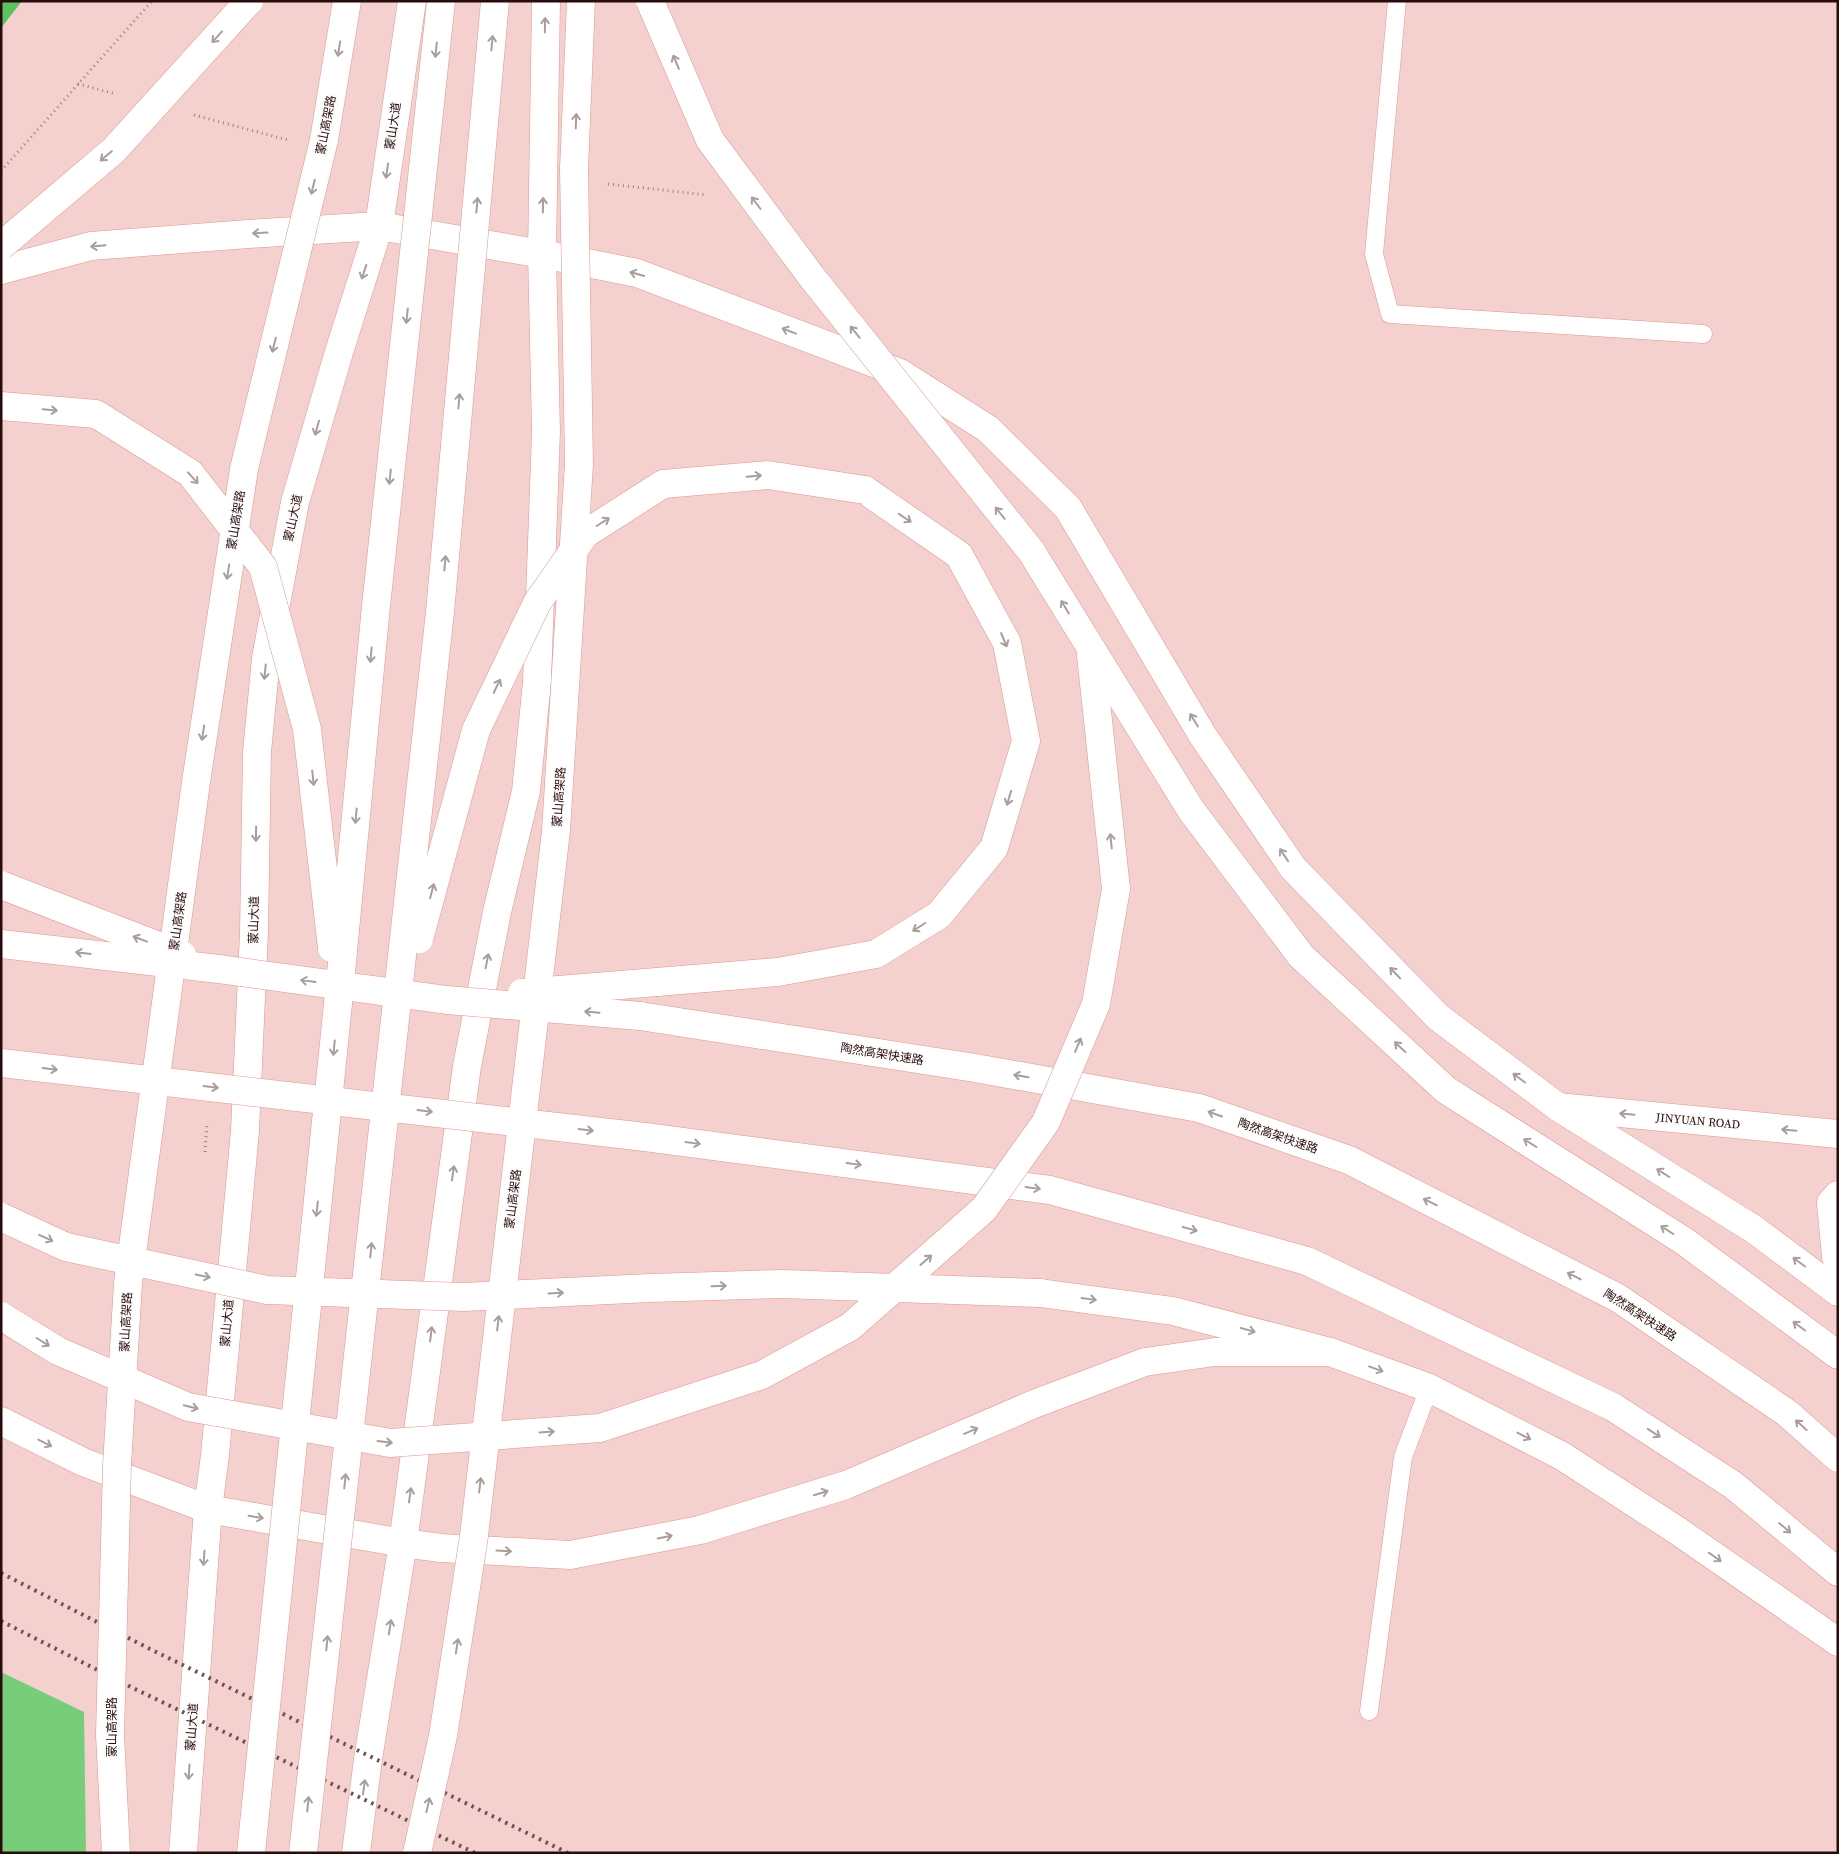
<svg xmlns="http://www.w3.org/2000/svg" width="1839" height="1854" viewBox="0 0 1839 1854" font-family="'Source Serif 4','Noto Sans SC',serif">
	<rect width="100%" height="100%" fill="#f4d1ce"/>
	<path fill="#78cd7b" d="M1 1672 84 1712 86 1853H1Z"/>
	<path fill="#5bc262" d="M1 1H22L1 28Z"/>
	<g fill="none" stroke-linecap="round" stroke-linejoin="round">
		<g stroke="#e4938c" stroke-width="19">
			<g id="service">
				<path d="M1397 1 1374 254 1390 314 1703 334"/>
				<path d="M1369 1711 1403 1457 1429 1388"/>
			</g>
		</g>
		<g stroke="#e4938c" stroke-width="29">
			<path id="tertiary" d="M1558 1107 1838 1134"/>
		</g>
		<g stroke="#e4938c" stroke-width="29">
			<g id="secondary">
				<path d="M1 270 91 246 248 234 379 226 542 254 637 273 900 373 988 429 1068 508 1203 736 1293 868 1438 1017 1558 1107 1755 1230 1838 1292"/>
				<path d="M1838 1195 1831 1203 1836 1257 1838 1261"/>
				<path d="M1 1421 83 1462 208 1509 403 1543 441 1548 570 1555 700 1530 846 1485 1034 1404 1145 1362 1215 1352H1330L1429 1388 1562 1456 1675 1529"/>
				<path d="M183 1853 208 1509 215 1455 245 1131 254 932 257 752 266 658 295 502 339 352 379 226 412 1"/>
				<path d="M356 1853 368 1759 403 1543 467 1066 497 912 526 791 537 682 546 431 542 254 546 1"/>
			</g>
		</g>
		<g stroke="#e4938c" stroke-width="29">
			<g id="trunk">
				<path d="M324 140 347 1"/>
				<path d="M574 169 581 1"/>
				<path d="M1031 551 1191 810 1301 956 1446 1090 1684 1241 1838 1355"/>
				<path d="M1091 655 1116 889"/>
				<path d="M657 982 778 972 876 954 939 915 994 848 1026 741 1007 643 959 555 865 490"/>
				<path d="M640 1016 975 1068 1199 1108 1349 1160 1618 1298 1787 1413 1838 1458"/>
				<path d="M645 1137 1050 1190 1307 1261 1613 1407 1733 1485 1838 1572"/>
				<path d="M1040 1293 1173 1311 1330 1352"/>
				<path d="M1675 1529 1838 1642"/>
			</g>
		</g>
		<g stroke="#a1807e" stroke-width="3" stroke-dasharray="1 4" stroke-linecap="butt">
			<path d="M78 84 116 94"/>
			<path d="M194 115 288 140"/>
			<path d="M1 171 152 1"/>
			<path d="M608 184 707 195"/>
			<path d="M205 1152 207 1123"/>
		</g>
		<use href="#service" stroke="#fff" stroke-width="18"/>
		<use href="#tertiary" stroke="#fff" stroke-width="28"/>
		<use href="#secondary" stroke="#fff" stroke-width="28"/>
		<use href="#trunk" stroke="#fff" stroke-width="28"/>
		<g stroke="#715251" stroke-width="4" stroke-dasharray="2.5 5" stroke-linecap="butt">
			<path d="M1 1573 150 1649 568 1853"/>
			<path d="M1 1621 133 1688 475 1853"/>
		</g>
		<g stroke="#e4938c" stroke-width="29" stroke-linecap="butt">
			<g id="trunk-bridge">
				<path d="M650 1 710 140 811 276 1031 551"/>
				<path d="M1 246 114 150 249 1"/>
				<path d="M1 406 96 414 190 473 263 567 307 729 332 948"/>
				<path d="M1 885 182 955"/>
				<path d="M419 939 476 730 537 603 585 534 663 484 768 475 865 490"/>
				<path d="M1 944 219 969 447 1000 640 1016"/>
				<path d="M522 993 657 982"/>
				<path d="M1 1063 645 1137"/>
				<path d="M1 1217 66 1247 267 1290 464 1297 650 1288 782 1284 1040 1293"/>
				<path d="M1 1316 58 1351 188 1407 390 1443 600 1428 762 1375 850 1327 984 1209 1046 1122 1096 1004 1116 889"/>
				<path d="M116 1853 110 1735 117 1465 128 1283 196 782 244 469 324 140"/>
				<path d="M251 1853 338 1004 376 606 441 1"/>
				<path d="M303 1853 440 612 495 1"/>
				<path d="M417 1853 443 1736 474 1536 556 831 579 464 574 169"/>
			</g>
		</g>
		<use href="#trunk-bridge" stroke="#fff" stroke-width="28"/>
	</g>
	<defs><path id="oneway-shaft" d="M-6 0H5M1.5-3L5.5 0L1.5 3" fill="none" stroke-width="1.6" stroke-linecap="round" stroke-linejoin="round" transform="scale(1.25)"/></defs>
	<g stroke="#a99d9d">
		<use href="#oneway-shaft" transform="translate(545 25) rotate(-89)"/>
		<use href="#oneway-shaft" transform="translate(217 37) rotate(132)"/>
		<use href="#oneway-shaft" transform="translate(492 43) rotate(-85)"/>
		<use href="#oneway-shaft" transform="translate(339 49) rotate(99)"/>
		<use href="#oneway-shaft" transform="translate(436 50) rotate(96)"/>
		<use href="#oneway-shaft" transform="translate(676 62) rotate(-113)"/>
		<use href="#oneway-shaft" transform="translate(576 121) rotate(-88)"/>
		<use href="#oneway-shaft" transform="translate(106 156) rotate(140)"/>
		<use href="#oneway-shaft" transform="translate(387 171) rotate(98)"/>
		<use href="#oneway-shaft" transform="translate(313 187) rotate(104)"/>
		<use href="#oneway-shaft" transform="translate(756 203) rotate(-127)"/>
		<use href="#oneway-shaft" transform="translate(477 205) rotate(-85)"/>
		<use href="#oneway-shaft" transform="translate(543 205) rotate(-89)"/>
		<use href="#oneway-shaft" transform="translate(260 233) rotate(177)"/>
		<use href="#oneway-shaft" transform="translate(98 246) rotate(175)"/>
		<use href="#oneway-shaft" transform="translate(364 272) rotate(108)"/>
		<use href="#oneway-shaft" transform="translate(637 274) rotate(-164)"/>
		<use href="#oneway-shaft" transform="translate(407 316) rotate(96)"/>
		<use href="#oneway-shaft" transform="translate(789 331) rotate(-159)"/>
		<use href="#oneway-shaft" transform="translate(855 332) rotate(-129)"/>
		<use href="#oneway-shaft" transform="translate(274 345) rotate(104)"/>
		<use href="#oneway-shaft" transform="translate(459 401) rotate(-85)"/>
		<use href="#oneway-shaft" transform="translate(50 410) rotate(5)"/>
		<use href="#oneway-shaft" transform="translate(317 428) rotate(106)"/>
		<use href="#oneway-shaft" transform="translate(754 476) rotate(-5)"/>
		<use href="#oneway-shaft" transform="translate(390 477) rotate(96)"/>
		<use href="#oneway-shaft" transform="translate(193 478) rotate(48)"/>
		<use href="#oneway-shaft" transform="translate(1000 513) rotate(-129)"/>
		<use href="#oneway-shaft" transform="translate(905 518) rotate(34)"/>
		<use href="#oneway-shaft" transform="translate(603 522) rotate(-32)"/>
		<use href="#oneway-shaft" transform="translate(445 563) rotate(-85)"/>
		<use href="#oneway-shaft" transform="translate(228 572) rotate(99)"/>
		<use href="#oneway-shaft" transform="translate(1065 607) rotate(-121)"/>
		<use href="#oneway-shaft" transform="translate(1004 640) rotate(67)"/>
		<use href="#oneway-shaft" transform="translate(371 655) rotate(95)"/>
		<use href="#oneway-shaft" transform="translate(265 672) rotate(96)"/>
		<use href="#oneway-shaft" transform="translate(497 686) rotate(-64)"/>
		<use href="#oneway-shaft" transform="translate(1194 720) rotate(-121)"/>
		<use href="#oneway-shaft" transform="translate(203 733) rotate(99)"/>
		<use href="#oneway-shaft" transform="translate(313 778) rotate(84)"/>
		<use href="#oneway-shaft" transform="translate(1009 798) rotate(107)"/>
		<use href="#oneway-shaft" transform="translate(356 816) rotate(95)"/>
		<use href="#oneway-shaft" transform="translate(256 834) rotate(91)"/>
		<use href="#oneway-shaft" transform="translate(1111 841) rotate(-96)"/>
		<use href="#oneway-shaft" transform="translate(1284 855) rotate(-124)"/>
		<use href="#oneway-shaft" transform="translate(432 891) rotate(-75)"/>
		<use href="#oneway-shaft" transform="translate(919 927) rotate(148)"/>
		<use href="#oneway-shaft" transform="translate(140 939) rotate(-159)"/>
		<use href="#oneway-shaft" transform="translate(83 953) rotate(-173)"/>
		<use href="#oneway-shaft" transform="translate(487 961) rotate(-79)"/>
		<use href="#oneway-shaft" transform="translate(1395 973) rotate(-134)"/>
		<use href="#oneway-shaft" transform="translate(308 981) rotate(-172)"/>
		<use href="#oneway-shaft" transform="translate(592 1012) rotate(-175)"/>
		<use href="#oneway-shaft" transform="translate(1078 1045) rotate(-67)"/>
		<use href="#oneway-shaft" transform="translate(1400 1047) rotate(-137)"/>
		<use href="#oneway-shaft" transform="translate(334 1048) rotate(96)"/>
		<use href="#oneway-shaft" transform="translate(50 1069) rotate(7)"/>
		<use href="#oneway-shaft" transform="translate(1021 1076) rotate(-170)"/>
		<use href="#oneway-shaft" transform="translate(1519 1078) rotate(-143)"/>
		<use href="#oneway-shaft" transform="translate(211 1087) rotate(7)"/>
		<use href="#oneway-shaft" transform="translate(425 1111) rotate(7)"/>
		<use href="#oneway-shaft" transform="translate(1215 1114) rotate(-161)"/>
		<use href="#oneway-shaft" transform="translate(1627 1114) rotate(-175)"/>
		<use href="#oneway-shaft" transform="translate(586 1130) rotate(7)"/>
		<use href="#oneway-shaft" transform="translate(1789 1130) rotate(-175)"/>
		<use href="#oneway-shaft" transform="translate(693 1143) rotate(8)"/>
		<use href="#oneway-shaft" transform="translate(1530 1143) rotate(-148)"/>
		<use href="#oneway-shaft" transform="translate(854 1164) rotate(8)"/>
		<use href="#oneway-shaft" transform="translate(453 1173) rotate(-82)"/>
		<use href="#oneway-shaft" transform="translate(1663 1173) rotate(-148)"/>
		<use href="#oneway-shaft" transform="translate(1033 1188) rotate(8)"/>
		<use href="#oneway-shaft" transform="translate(1430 1202) rotate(-153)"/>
		<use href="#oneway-shaft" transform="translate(317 1209) rotate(96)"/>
		<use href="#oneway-shaft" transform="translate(1190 1229) rotate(15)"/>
		<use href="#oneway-shaft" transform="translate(1667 1230) rotate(-148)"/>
		<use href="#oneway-shaft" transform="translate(46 1238) rotate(25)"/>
		<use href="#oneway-shaft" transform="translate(371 1250) rotate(-84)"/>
		<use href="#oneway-shaft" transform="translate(926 1260) rotate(-41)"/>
		<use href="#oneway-shaft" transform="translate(1799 1262) rotate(-143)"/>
		<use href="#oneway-shaft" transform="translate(203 1276) rotate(12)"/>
		<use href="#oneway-shaft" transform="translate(1574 1276) rotate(-153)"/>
		<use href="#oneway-shaft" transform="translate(719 1286) rotate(-2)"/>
		<use href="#oneway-shaft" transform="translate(556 1293) rotate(-3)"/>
		<use href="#oneway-shaft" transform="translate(1089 1299) rotate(8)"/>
		<use href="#oneway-shaft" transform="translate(498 1323) rotate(-83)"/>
		<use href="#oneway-shaft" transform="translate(1799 1326) rotate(-143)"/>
		<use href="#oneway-shaft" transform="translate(1248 1330) rotate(15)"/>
		<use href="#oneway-shaft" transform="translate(431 1334) rotate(-83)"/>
		<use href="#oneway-shaft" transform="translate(43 1342) rotate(32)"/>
		<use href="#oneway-shaft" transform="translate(1376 1369) rotate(20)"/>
		<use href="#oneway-shaft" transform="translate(191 1407) rotate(14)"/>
		<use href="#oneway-shaft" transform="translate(1801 1425) rotate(-138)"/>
		<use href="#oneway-shaft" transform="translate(971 1431) rotate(-23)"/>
		<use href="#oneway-shaft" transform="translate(547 1432) rotate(-4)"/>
		<use href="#oneway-shaft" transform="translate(1654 1433) rotate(33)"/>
		<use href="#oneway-shaft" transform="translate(1524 1436) rotate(27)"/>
		<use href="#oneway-shaft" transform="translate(385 1442) rotate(7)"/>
		<use href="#oneway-shaft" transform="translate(45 1443) rotate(27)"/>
		<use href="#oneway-shaft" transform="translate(345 1481) rotate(-84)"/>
		<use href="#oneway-shaft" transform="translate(480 1485) rotate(-83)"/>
		<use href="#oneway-shaft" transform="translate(821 1493) rotate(-17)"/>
		<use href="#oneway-shaft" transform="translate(410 1495) rotate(-82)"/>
		<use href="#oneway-shaft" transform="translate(256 1517) rotate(10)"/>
		<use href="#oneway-shaft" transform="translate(1785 1528) rotate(40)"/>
		<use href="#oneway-shaft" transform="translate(665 1537) rotate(-11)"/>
		<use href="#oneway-shaft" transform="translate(504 1551) rotate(3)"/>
		<use href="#oneway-shaft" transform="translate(1715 1557) rotate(35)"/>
		<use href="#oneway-shaft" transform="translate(204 1558) rotate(94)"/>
		<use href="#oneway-shaft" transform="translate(390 1627) rotate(-81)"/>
		<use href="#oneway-shaft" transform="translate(327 1643) rotate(-84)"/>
		<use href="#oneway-shaft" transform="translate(457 1646) rotate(-81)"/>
		<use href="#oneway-shaft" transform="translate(189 1772) rotate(94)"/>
		<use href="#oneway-shaft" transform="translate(364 1787) rotate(-82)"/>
		<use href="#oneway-shaft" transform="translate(308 1804) rotate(-84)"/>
		<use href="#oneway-shaft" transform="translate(428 1805) rotate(-77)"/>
	</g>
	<g text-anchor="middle" stroke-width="4.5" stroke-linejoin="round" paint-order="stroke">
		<g font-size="12" fill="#280b0a" stroke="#fcfcfc">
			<text transform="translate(326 125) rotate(-79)" y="4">蒙山高架路</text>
			<text transform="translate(393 126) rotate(-82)" y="4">蒙山大道</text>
			<text transform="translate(293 518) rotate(-78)" y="4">蒙山大道</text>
			<text transform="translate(236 520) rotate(-81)" y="4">蒙山高架路</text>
			<text transform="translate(559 797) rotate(-86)" y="4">蒙山高架路</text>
			<text transform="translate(254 920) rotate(-89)" y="4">蒙山大道</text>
			<text transform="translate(178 921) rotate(-82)" y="4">蒙山高架路</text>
			<text transform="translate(882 1054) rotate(9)" y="4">陶然高架快速路</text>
			<text transform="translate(1698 1121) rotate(5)" y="4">JINYUAN ROAD</text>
			<text transform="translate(1278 1136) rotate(19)" y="4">陶然高架快速路</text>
			<text transform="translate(513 1199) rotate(-83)" y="4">蒙山高架路</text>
			<text transform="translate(1640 1315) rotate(33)" y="4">陶然高架快速路</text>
			<text transform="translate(126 1322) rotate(-87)" y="4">蒙山高架路</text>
			<text transform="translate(227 1323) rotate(-85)" y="4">蒙山大道</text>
			<text transform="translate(112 1727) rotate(-90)" y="4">蒙山高架路</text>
			<text transform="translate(192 1727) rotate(-86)" y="4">蒙山大道</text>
		</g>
	</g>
	<rect width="1839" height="1854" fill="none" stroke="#280b0a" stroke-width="5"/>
</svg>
